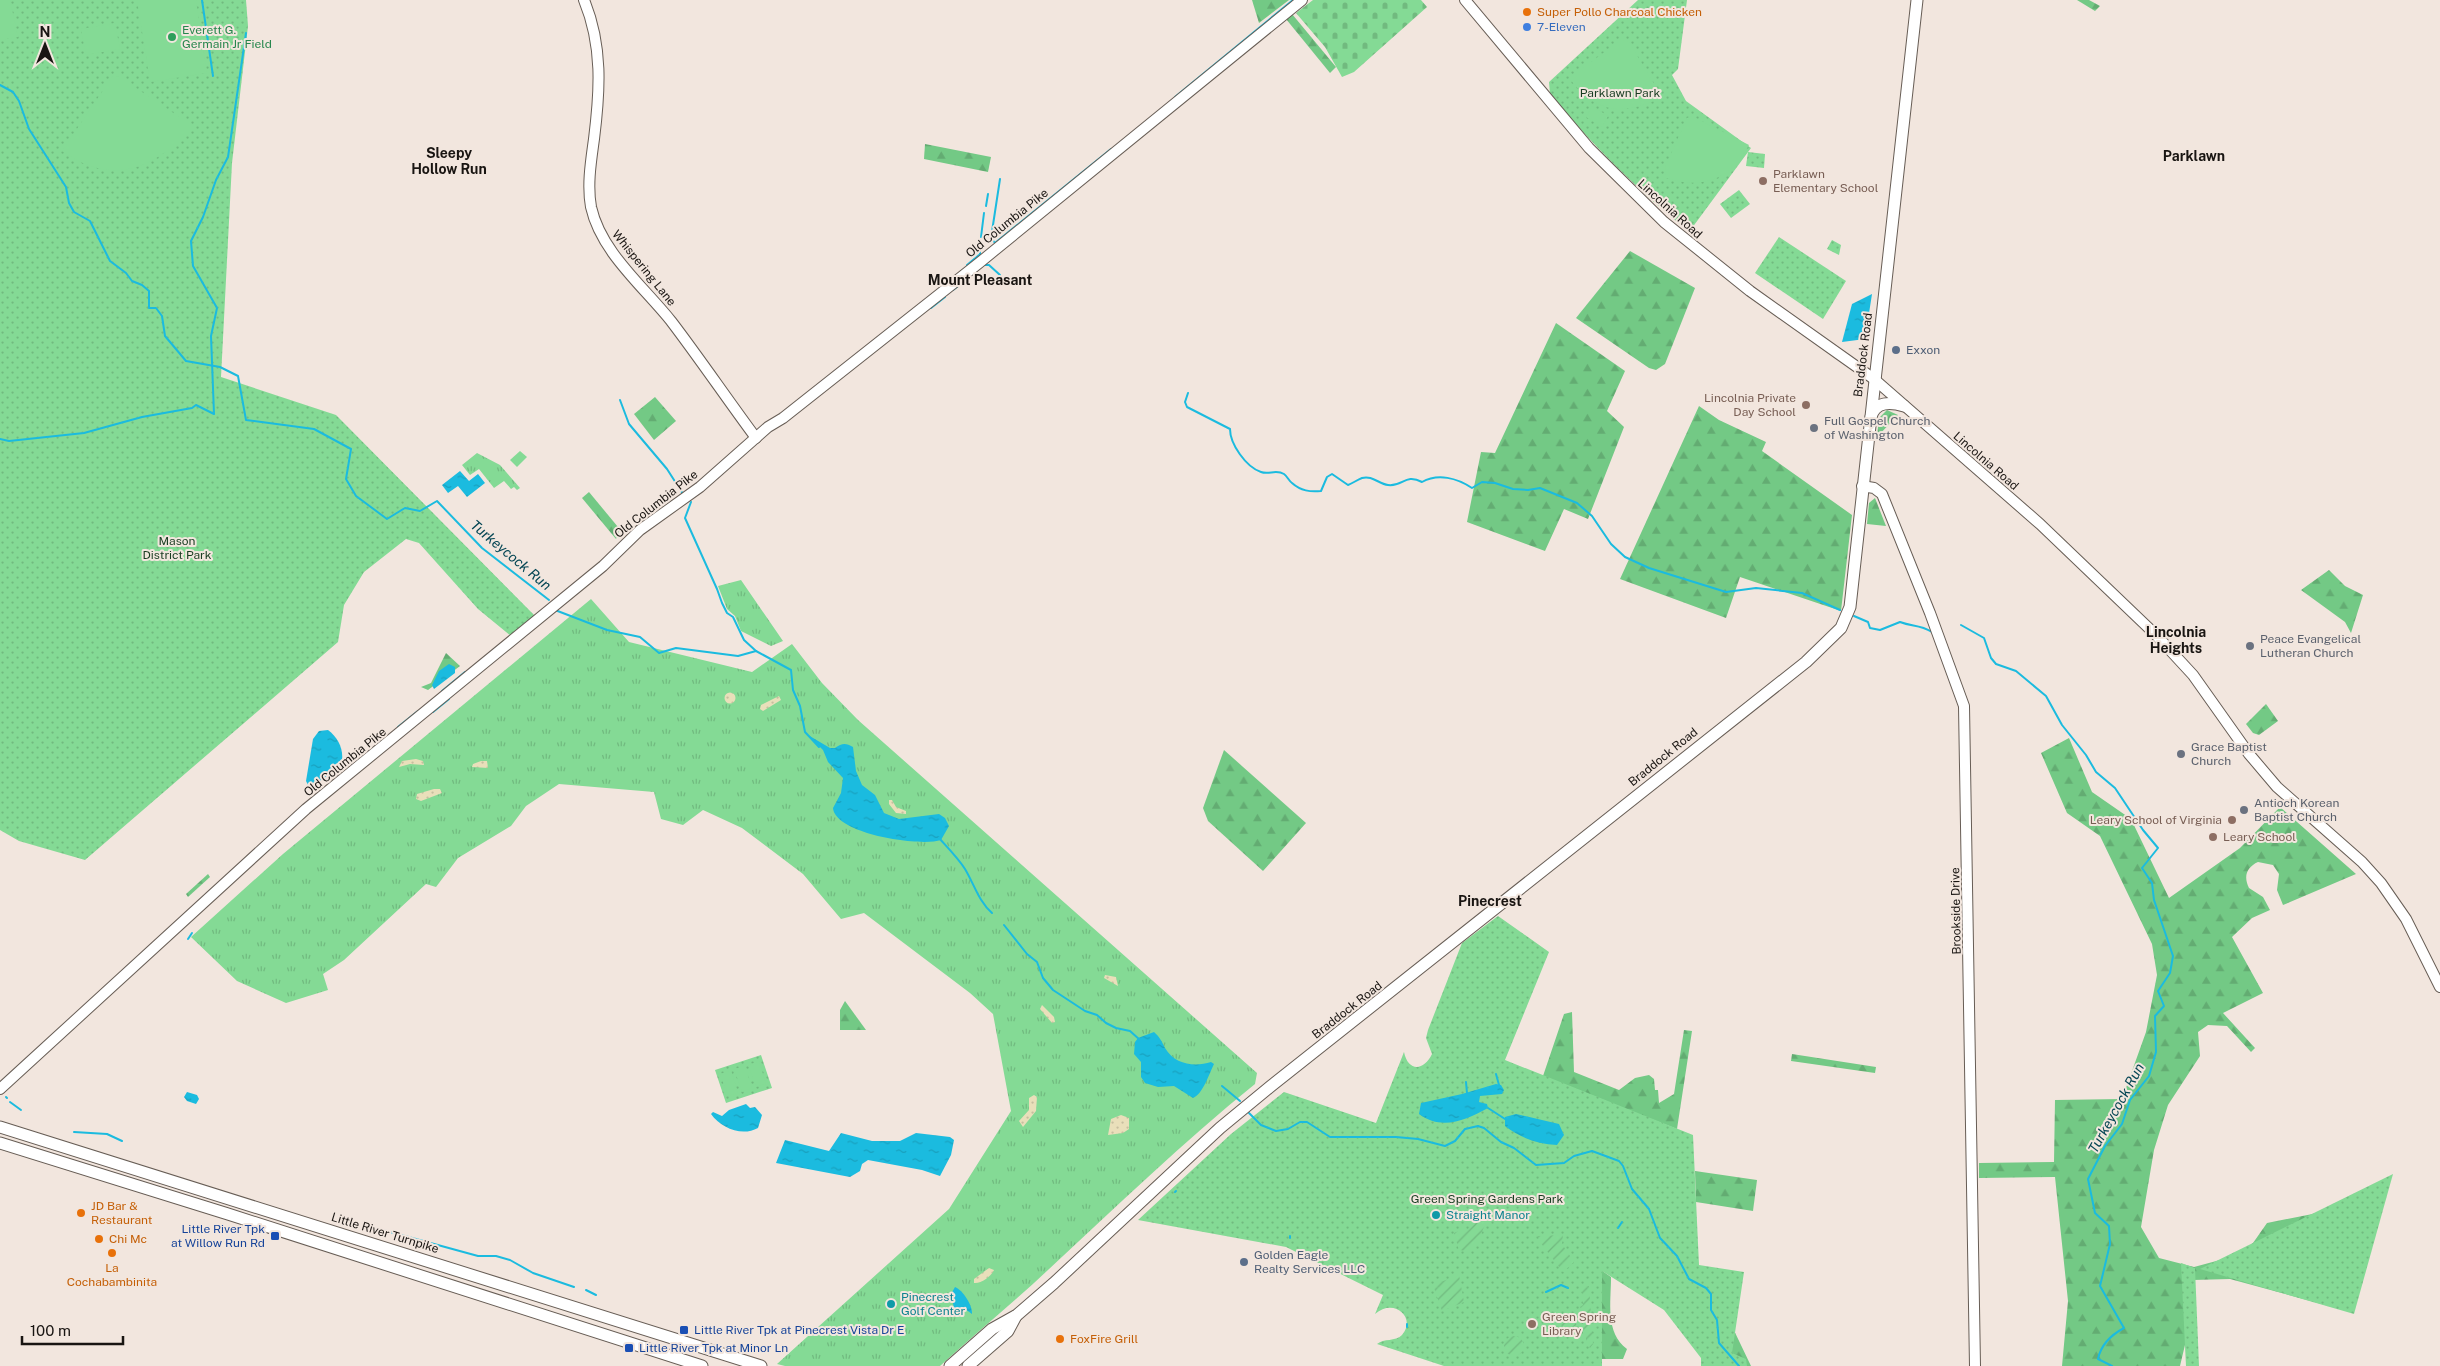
<svg xmlns="http://www.w3.org/2000/svg" width="2440" height="1366" viewBox="0 0 2440 1366" font-family="'Public Sans',sans-serif">
	<defs>
		<pattern id="grass-tufts" width="24" height="20" patternUnits="userSpaceOnUse" patternTransform="scale(1.25)"><rect width="24" height="20" fill="#84da95"/><path d="M3 7l-1-3M5 7V3M7 7l1-3M15 17l-1-3M17 17v-4M19 17l1-3" fill="none" stroke="#71ba7f"/></pattern>
		<pattern id="forest-firs" width="22" height="20" patternUnits="userSpaceOnUse" patternTransform="scale(1.25)"><rect width="22" height="20" fill="#73c985"/><path d="M5 1l3.5 6h-7zM16 11l3.5 6h-7z" fill="#63ac72"/></pattern>
		<pattern id="sand-dots" width="8" height="8" patternUnits="userSpaceOnUse" patternTransform="scale(1.25)"><rect width="8" height="8" fill="#e9dfba"/><path d="M2 2h.1M6 6h.1" fill="none" stroke="#c7be9f" stroke-width="1.8" stroke-linecap="round"/></pattern>
		<pattern id="cemetery-stones" width="16" height="16" patternUnits="userSpaceOnUse" patternTransform="scale(1.25)"><rect width="16" height="16" fill="#84da95"/><path d="M2 7V4a2 2 0 0 1 4 0v3zM10 15v-3a2 2 0 0 1 4 0v3z" fill="#71ba7f"/></pattern>
		<pattern id="park-dots" width="8" height="8" patternUnits="userSpaceOnUse" patternTransform="scale(1.25)"><rect width="8" height="8" fill="#84da95"/><path d="M2 2h.1M6 6h.1" fill="none" stroke="#71ba7f" stroke-width="1.8" stroke-linecap="round"/></pattern>
		<pattern id="garden-furrows" width="10" height="10" patternUnits="userSpaceOnUse" patternTransform="scale(1.25)"><rect width="10" height="10" fill="#84da95"/><path d="M-1 1l2-2M0 10L10 0M9 11l2-2" fill="none" stroke="#71ba7f"/></pattern>
		<pattern id="water-ripples" width="26" height="14" patternUnits="userSpaceOnUse" patternTransform="scale(1.25)"><rect width="26" height="14" fill="#1bbbdf"/><path d="M2 4q2-2 4 0t4 0M15 11q2-2 4 0t4 0" fill="none" stroke="#18a0be"/></pattern>
	</defs>
	<rect width="100%" height="100%" fill="#f2e6de"/>
	<g fill="url(#grass-tufts)">
		<path d="M477 453 500 465 520 488 517 490 514 487 511 489 504 481 494 488 479 469 470 475 462 465Z"/>
		<path d="M741 580 783 641 771 646 741 631 735 616 727 609 718 586Z"/>
		<path d="M591 599 629 642 752 672 792 644 822 683 858 720 1257 1073 1255 1084C1183 1142 1116 1207 1048 1270 1013 1303 976 1333 940 1366H785L777 1364 949 1209 1011 1111 993 1014 970 993 864 913 841 919 803 874 742 828 703 810 683 825 661 819 654 792 559 784 526 806 511 826 458 858 436 887 426 884 344 960 323 974 328 990 286 1003 237 981 191 937 283 854Z"/>
	</g>
	<g fill="url(#forest-firs)">
		<path d="M1252 0H1289L1259 23Z"/>
		<path d="M2077 0H2089L2100 6 2095 11Z"/>
		<path d="M1292 14 1336 67 1330 73 1286 19Z"/>
		<path d="M925 144 991 157 988 172 924 159Z"/>
		<path d="M1630 251 1695 288 1665 364 1656 370 1649 368 1576 318Z"/>
		<path d="M1556 323 1625 371 1607 411 1624 427 1588 519 1564 509 1545 551 1467 522 1481 452 1495 453Z"/>
		<path d="M655 397 676 421 654 440 634 414Z"/>
		<path d="M1699 406 1719 420 1766 442 1762 451 1852 515 1841 611 1740 577 1726 618 1620 579Z"/>
		<path d="M1887 410 1898 415 1877 437 1879 418Z"/>
		<path d="M589 492 618 527 619 533 616 539 582 498Z"/>
		<path d="M1875 498 1886 526 1867 524 1869 503Z"/>
		<path d="M2329 570 2345 586 2363 595 2351 633 2345 622 2301 590Z"/>
		<path d="M446 653 460 666 428 690 421 687 431 683Z"/>
		<path d="M2266 704 2278 721 2259 735 2253 733 2246 724Z"/>
		<path d="M2069 738 2092 792 2131 819 2169 898 2240 848 2280 807 2356 874 2283 905 2277 890 2279 874 2273 865 2258 862C2247 867 2243 876 2249 888L2263 897 2270 910 2252 918 2232 937 2263 993 2223 1013 2255 1048 2251 1052 2227 1026 2208 1025 2198 1032 2200 1056 2168 1105 2154 1150 2141 1227 2159 1258 2194 1267 2246 1253 2267 1223 2368 1203 2336 1308 2230 1279 2193 1280 2189 1328 2180 1366H2062L2068 1301 2055 1177 1979 1178V1163L2054 1162 2055 1100 2122 1099 2146 1032 2157 975 2152 944 2100 836 2067 813 2041 753Z"/>
		<path d="M1224 750 1306 823 1263 871 1208 821 1203 808Z"/>
		<path d="M208 874 210 877 188 897 186 894Z"/>
		<path d="M845 1001 866 1030H840V1010Z"/>
		<path d="M1572 1012 1574 1072 1619 1090 1635 1078 1649 1075 1654 1079 1655 1090H1658L1659 1103 1674 1094 1684 1030 1692 1031 1677 1129 1651 1119 1677 1230 1729 1320 1751 1366H1709L1606 1101 1543 1076 1564 1014Z"/>
		<path d="M1792 1054 1876 1067 1875 1073 1791 1061Z"/>
		<path d="M1695 1171 1757 1180 1753 1211 1696 1202Z"/>
		<path d="M1601 1270 1611 1277C1611 1302 1605 1333 1627 1349L1623 1359H1602Z"/>
	</g>
	<g fill="url(#sand-dots)">
		<circle cx="730" cy="698" r="5.5"/>
		<path d="M779 696 781 700 763 711 760 709 761 705Z"/>
		<path d="M416 759 423 761 424 765 410 764 399 767 402 761Z"/>
		<path d="M481 761H487L488 768 472 767 473 764Z"/>
		<path d="M434 789H440L442 793 421 801 416 799 417 794Z"/>
		<path d="M889 800H892L896 807 906 811V814L896 813 889 804Z"/>
		<path d="M1105 975 1116 977 1118 986 1104 978Z"/>
		<path d="M1042 1005 1054 1017 1055 1022 1052 1023 1040 1009Z"/>
		<path d="M1034 1095 1037 1097 1036 1111 1023 1127 1019 1121 1029 1110V1098Z"/>
		<path d="M1121 1115 1129 1118V1129L1123 1133 1108 1135 1111 1119Z"/>
		<path d="M989 1268 994 1270C991 1277 980 1284 974 1283V1279Z"/>
	</g>
	<path fill="url(#cemetery-stones)" d="M1313 0H1421L1427 7 1354 72 1342 77 1325 47 1296 13Z"/>
	<g fill="url(#park-dots)">
		<path d="M0 0H246L248 26 232 163 221 377 336 415 535 616 511 636 478 609 419 543 406 539 364 572 344 605 338 642 85 860 19 841 0 830Z"/>
		<path d="M1638 0H1687L1678 69 1672 75 1686 101 1751 148 1689 232C1638 190 1592 145 1550 94L1549 82Z"/>
		<path d="M1748 152 1765 154 1764 168 1746 166Z"/>
		<path d="M1739 190 1750 204 1731 218 1720 204Z"/>
		<path d="M1779 237 1846 281 1823 319 1755 273Z"/>
		<path d="M1832 240 1841 245 1839 255 1827 249Z"/>
		<path d="M1498 916 1549 952 1505 1060 1693 1135 1699 1265 1744 1272 1732 1353 1746 1359 1747 1366H1701V1358L1664 1310 1602 1271V1366H1444L1377 1344C1384 1338 1395 1342 1402 1335 1417 1318 1394 1297 1375 1314L1383 1295 1286 1247 1138 1220 1231 1134 1284 1092 1376 1123 1404 1052C1408 1072 1424 1071 1432 1054L1426 1038 1428 1030 1462 943Z"/>
		<path d="M761 1055 772 1088 726 1103 715 1070Z"/>
		<path d="M2393 1174 2354 1314 2200 1269Z"/>
		<path d="M2181 1263 2195 1268 2199 1366H2186Z"/>
	</g>
	<g fill="url(#garden-furrows)">
		<path d="M1475 1217 1486 1222 1479 1239 1467 1251 1459 1250 1454 1233 1461 1230 1466 1232 1469 1228 1468 1219Z"/>
		<path d="M1563 1235 1562 1244 1574 1262 1563 1272 1540 1242 1538 1236Z"/>
		<path d="M1459 1275 1464 1302 1442 1311 1433 1285Z"/>
		<path d="M1589 1286 1593 1344 1590 1348 1586 1343V1334H1583V1312L1580 1307 1583 1305 1582 1288Z"/>
		<path d="M1573 1316 1577 1326 1562 1328 1560 1319Z"/>
		<circle cx="1514" cy="1346" r="10"/>
	</g>
	<g fill="#84da95">
		<path d="M0 0H10L18 37 0 40Z"/>
		<path d="M137 0H196L207 73 150 82Z"/>
		<path d="M115 23 120 49 86 55 81 29Z"/>
		<path d="M1621 40 1629 42 1662 97C1622 117 1596 113 1569 78Z"/>
		<path d="M118 76 193 126C155 169 113 187 62 151L112 77Z"/>
		<path d="M1592 106 1608 116 1602 127 1586 117Z"/>
		<path d="M1692 116 1749 145C1730 179 1704 190 1666 178L1665 167 1687 118Z"/>
		<path d="M520 451 527 457 517 467 510 460Z"/>
		<path d="M759 1061 766 1084 756 1087 748 1065Z"/>
		<path d="M745 1066 752 1088 742 1092 734 1069Z"/>
		<path d="M731 1070 738 1093 728 1096 720 1074Z"/>
	</g>
	<g fill="url(#water-ripples)">
		<path d="M1872 294 1865 339 1842 342 1852 304Z"/>
		<path d="M460 471 469 481 478 474 485 483 467 497 458 486 448 493 442 485Z"/>
		<path d="M449 664 455 667V673L434 689 432 685 439 671Z"/>
		<path d="M328 730C339 738 345 752 341 765L319 782 308 785 306 781 313 739 319 731Z"/>
		<path d="M808 735 830 748H835C842 743 846 743 853 747L856 771 862 785 875 795 884 813 899 819 939 814 945 818 949 826 941 840C920 847 835 834 833 808L841 793 843 778 828 762 823 750Z"/>
		<path d="M1154 1032C1160 1037 1162 1042 1165 1048 1175 1065 1195 1067 1211 1062L1214 1064C1209 1074 1203 1094 1193 1098L1174 1086 1158 1087 1145 1083 1141 1077V1062L1134 1054 1135 1042 1138 1038Z"/>
		<path d="M1496 1084 1501 1085 1504 1090 1502 1094 1480 1096 1479 1102 1487 1104 1488 1108C1466 1120 1442 1131 1419 1114L1421 1103 1462 1094Z"/>
		<path d="M187 1092 197 1095 199 1099 196 1104 187 1101 184 1097Z"/>
		<path d="M746 1104 750 1108 755 1107 762 1115 758 1128C742 1137 721 1128 711 1114L713 1112 722 1116 729 1110Z"/>
		<path d="M1516 1114 1559 1124 1564 1135 1557 1145C1537 1144 1521 1138 1505 1126V1117Z"/>
		<path d="M841 1133 872 1141H900L916 1133 950 1137 954 1140 951 1155 940 1176 922 1170 868 1160 862 1164 860 1171 850 1177 776 1163 785 1140 829 1151Z"/>
		<path d="M955 1287C963 1290 973 1306 972 1314L965 1309 954 1308 951 1294Z"/>
	</g>
	<g fill="none" stroke-linecap="round" stroke-linejoin="round">
		<g stroke="#1bbbdf" stroke-width="2">
			<path d="M202 0 213 76"/>
			<path d="M0 85 13 92 19 101 29 129 66 187 69 203 74 212 90 221 110 261 126 273 132 281 142 285 149 291V308H156L162 316 165 336 186 361 220 367 238 376 246 420 314 429 351 449 346 479 356 496 387 519 405 508 420 511 437 501 482 548 549 600"/>
			<path d="M1175 97 1293 0"/>
			<path d="M1000 179 991 238 995 243 1111 149"/>
			<path d="M986 206 988 194"/>
			<path d="M981 237 984 213"/>
			<path d="M980 254V246"/>
			<path d="M967 265 979 255"/>
			<path d="M983 265H989L1000 275"/>
			<path d="M953 290 958 286"/>
			<path d="M931 308 945 297"/>
			<path d="M1188 393 1185 402 1187 407 1230 429C1230 444 1246 467 1261 472 1269 475 1276 469 1284 474 1287 476 1289 481 1292 483 1301 491 1310 492 1321 491L1327 477 1332 474 1348 485C1353 483 1357 480 1362 478 1372 475 1379 484 1388 485 1403 487 1405 473 1422 482 1438 473 1457 478 1472 488L1482 482 1495 483 1513 489 1528 490 1540 488 1577 503 1592 516 1611 544 1625 557 1649 568 1726 592 1756 588 1802 593 1840 610"/>
			<path d="M620 400 629 424 667 469 683 494"/>
			<path d="M0 439 9 441 84 433 142 417 192 408 196 405 214 414 211 336 217 308 193 266 191 241 203 217 216 180 228 157 246 33"/>
			<path d="M691 502 685 518 717 589 722 603 727 613 733 617 744 640 756 651 791 670 793 690 800 706 805 732 819 747"/>
			<path d="M555 610 607 630 640 637 659 653 676 648 738 656 756 651"/>
			<path d="M1854 616 1868 622 1870 628 1880 630 1900 622C1913 627 1919 624 1932 632"/>
			<path d="M1961 625 1984 638 1991 658 1996 664 2016 671 2046 696 2062 725 2086 755 2096 772 2115 788 2143 830 2158 848 2142 868 2152 883 2154 900 2173 956 2170 973 2158 991 2164 1006 2155 1016 2156 1052 2149 1076 2130 1100 2122 1124 2105 1146 2088 1179 2095 1213 2109 1226 2110 1244 2100 1286 2124 1328C2111 1335 2101 1344 2098 1359L2112 1366"/>
			<path d="M442 691 465 672"/>
			<path d="M433 712 449 699"/>
			<path d="M398 727 418 711"/>
			<path d="M939 838C948 848 958 858 965 869 974 884 979 902 992 913"/>
			<path d="M1004 925 1027 954 1037 962 1043 978 1053 990 1085 1011 1097 1015 1106 1023 1116 1028 1130 1031 1140 1040"/>
			<path d="M188 939 192 933"/>
			<path d="M1496 1074 1499 1085"/>
			<path d="M1466 1082 1467 1093"/>
			<path d="M1222 1086 1240 1101"/>
			<path d="M6 1097 7 1098"/>
			<path d="M10 1102 21 1110"/>
			<path d="M1488 1108 1505 1119"/>
			<path d="M1249 1113 1261 1125 1276 1131 1288 1129 1300 1122H1307L1330 1137H1396L1418 1139 1445 1146 1455 1141 1465 1129 1478 1126 1484 1128 1501 1142 1514 1148 1536 1165 1564 1163 1574 1156 1592 1151 1619 1161 1623 1166 1632 1189 1649 1209 1660 1238 1677 1256 1689 1279 1706 1288 1711 1294V1310L1717 1320 1719 1343 1739 1366"/>
			<path d="M74 1132 107 1134 122 1141"/>
			<path d="M1175 1192 1176 1191"/>
			<path d="M372 1227 478 1256H496L510 1260 533 1273 574 1287"/>
			<path d="M1618 1228 1622 1222"/>
			<path d="M1290 1238V1236"/>
			<path d="M586 1290 596 1295"/>
			<path d="M1546 1292 1561 1285 1568 1288"/>
			<path d="M1407 1327V1324"/>
		</g>
		<g stroke="#675d55" stroke-width="12">
			<g id="secondary">
				<path d="M584 0C603 46 600 91 594 139 591 161 587 185 591 207 601 252 643 286 671 321 700 359 727 399 756 438"/>
				<path d="M1465 0 1589 148 1664 222 1750 291 1874 379 2040 524 2157 636 2193 675 2249 754 2277 787 2362 862 2381 883 2406 919 2440 987"/>
				<path d="M1862 486 1874 488 1882 494 1930 613 1964 706 1975 1366"/>
				<path d="M0 1089 306 809 603 566 640 530 700 487 768 427 783 418 979 263 1302 0"/>
			</g>
		</g>
		<g stroke="#675d55" stroke-width="13">
			<g id="primary">
				<path d="M1871 417C1875 401 1891 402 1904 406"/>
				<path d="M0 1127 761 1366"/>
				<path d="M0 1143 228 1214 702 1366"/>
				<path d="M950 1366 992 1329 1017 1315 1054 1283 1220 1128 1271 1086 1806 662 1841 628 1850 607 1917 0"/>
				<path d="M968 1366 1008 1331 1016 1316"/>
			</g>
		</g>
		<use href="#secondary" stroke="#fff" stroke-width="10"/>
		<use href="#primary" stroke="#fff" stroke-width="11"/>
	</g>
	<g fill="#e8710a" stroke="#f2e6de" stroke-width="2">
		<circle cx="1527" cy="12" r="5"/>
		<circle cx="81" cy="1213" r="5"/>
		<circle cx="99" cy="1239" r="5"/>
		<circle cx="112" cy="1253" r="5"/>
		<circle cx="1060" cy="1339" r="5"/>
	</g>
	<circle fill="#3f7fe0" stroke="#f2e6de" stroke-width="2" cx="1527" cy="27" r="5"/>
	<circle fill="#2e9e5b" stroke="#f2e6de" stroke-width="2" cx="172" cy="37" r="5"/>
	<g fill="#8d6e63" stroke="#f2e6de" stroke-width="2">
		<circle cx="1763" cy="181" r="5"/>
		<circle cx="1806" cy="405" r="5"/>
		<circle cx="2232" cy="820" r="5"/>
		<circle cx="2213" cy="837" r="5"/>
		<circle cx="1532" cy="1324" r="5"/>
	</g>
	<g fill="#5c6f8a" stroke="#f2e6de" stroke-width="2">
		<circle cx="1896" cy="350" r="5"/>
		<circle cx="1244" cy="1262" r="5"/>
	</g>
	<g fill="#6b7280" stroke="#f2e6de" stroke-width="2">
		<circle cx="1814" cy="428" r="5"/>
		<circle cx="2250" cy="646" r="5"/>
		<circle cx="2181" cy="754" r="5"/>
		<circle cx="2244" cy="810" r="5"/>
	</g>
	<g fill="#0f9aa8" stroke="#f2e6de" stroke-width="2">
		<circle cx="1436" cy="1215" r="5"/>
		<circle cx="891" cy="1304" r="5"/>
	</g>
	<g fill="#1a4fb4" stroke="#f2e6de" stroke-width="2">
		<rect x="270" y="1231" width="10" height="10" rx="2.5"/>
		<rect x="679" y="1325" width="10" height="10" rx="2.5"/>
		<rect x="624" y="1343" width="10" height="10" rx="2.5"/>
	</g>
	<g text-anchor="middle" stroke-width="4" stroke-linejoin="round" paint-order="stroke">
		<g font-size="12" fill="#c56008" stroke="#f2e6de" text-anchor="start">
			<text x="1537" y="16">Super Pollo Charcoal Chicken</text>
			<text x="91" y="1210">JD Bar &amp;<tspan x="91" dy="14">Restaurant</tspan></text>
			<text x="109" y="1243">Chi Mc</text>
			<text x="112" y="1272" text-anchor="middle">La<tspan x="112" dy="14">Cochabambinita</tspan></text>
			<text x="1070" y="1343">FoxFire Grill</text>
		</g>
		<g font-size="12" fill="#366cbe" stroke="#f2e6de" text-anchor="start">
			<text x="1537" y="31">7-Eleven</text>
		</g>
		<g font-size="12" fill="#27864d" stroke="#f2e6de" text-anchor="start">
			<text x="182" y="34">Everett G.<tspan x="182" dy="14">Germain Jr Field</tspan></text>
		</g>
		<g font-size="12" fill="#183c21" stroke="#f2e6de">
			<text x="1620" y="97">Parklawn Park</text>
			<text x="177" y="545">Mason<tspan x="177" dy="14">District Park</tspan></text>
			<text x="1487" y="1203">Green Spring Gardens Park</text>
		</g>
		<g font-size="12" fill="#785e54" stroke="#f2e6de" text-anchor="start">
			<text x="1773" y="178">Parklawn<tspan x="1773" dy="14">Elementary School</tspan></text>
			<text x="1796" y="402" text-anchor="end">Lincolnia Private<tspan x="1796" dy="14">Day School</tspan></text>
			<text x="2222" y="824" text-anchor="end">Leary School of Virginia</text>
			<text x="2223" y="841">Leary School</text>
			<text x="1542" y="1321">Green Spring<tspan x="1542" dy="14">Library</tspan></text>
		</g>
		<g font-size="12" fill="#191512" stroke="#f2e6de">
			<text transform="translate(1670 209) rotate(42)" y="4">Lincolnia Road</text>
			<text transform="translate(1007 223) rotate(-39)" y="4">Old Columbia Pike</text>
			<text transform="translate(644 268) rotate(51)" y="4">Whispering Lane</text>
			<text transform="translate(1863 355) rotate(-83)" y="4">Braddock Road</text>
			<text transform="translate(1986 461) rotate(41)" y="4">Lincolnia Road</text>
			<text transform="translate(656 504) rotate(-38)" y="4">Old Columbia Pike</text>
			<text transform="translate(1663 757) rotate(-39)" y="4">Braddock Road</text>
			<text transform="translate(345 762) rotate(-39)" y="4">Old Columbia Pike</text>
			<text transform="translate(1956 911) rotate(-91)" y="4">Brookside Drive</text>
			<text transform="translate(1347 1010) rotate(-38)" y="4">Braddock Road</text>
			<text transform="translate(385 1233) rotate(17)" y="4">Little River Turnpike</text>
		</g>
		<g font-size="12" fill="#4e5e75" stroke="#f2e6de" text-anchor="start">
			<text x="1906" y="354">Exxon</text>
			<text x="1254" y="1259">Golden Eagle<tspan x="1254" dy="14">Realty Services LLC</tspan></text>
		</g>
		<g font-size="12" fill="#5b616d" stroke="#f2e6de" text-anchor="start">
			<text x="1824" y="425">Full Gospel Church<tspan x="1824" dy="14">of Washington</tspan></text>
			<text x="2260" y="643">Peace Evangelical<tspan x="2260" dy="14">Lutheran Church</tspan></text>
			<text x="2191" y="751">Grace Baptist<tspan x="2191" dy="14">Church</tspan></text>
			<text x="2254" y="807">Antioch Korean<tspan x="2254" dy="14">Baptist Church</tspan></text>
		</g>
		<g font-size="12" fill="#0d838f" stroke="#f2e6de" text-anchor="start">
			<text x="1446" y="1219">Straight Manor</text>
			<text x="901" y="1301">Pinecrest<tspan x="901" dy="14">Golf Center</tspan></text>
		</g>
		<g font-size="12" fill="#164399" stroke="#f2e6de" text-anchor="start">
			<text x="265" y="1233" text-anchor="end">Little River Tpk<tspan x="265" dy="14">at Willow Run Rd</tspan></text>
			<text x="694" y="1334">Little River Tpk at Pinecrest Vista Dr E</text>
			<text x="639" y="1352">Little River Tpk at Minor Ln</text>
		</g>
		<g font-size="14" font-weight="bold" fill="#191512" stroke="#f2e6de">
			<text x="449" y="158">Sleepy<tspan x="449" dy="16">Hollow Run</tspan></text>
			<text x="2194" y="161">Parklawn</text>
			<text x="980" y="285">Mount Pleasant</text>
			<text x="2176" y="637">Lincolnia<tspan x="2176" dy="16">Heights</tspan></text>
			<text x="1490" y="906">Pinecrest</text>
		</g>
		<g font-size="14" font-style="italic" fill="#054654" stroke="#f2e6de">
			<text transform="translate(511 555) rotate(40)" y="5">Turkeycock Run</text>
			<text transform="translate(2116 1108) rotate(-61)" y="5">Turkeycock Run</text>
		</g>
	</g>
	<g transform="translate(45 45)" stroke="#f2e6de" stroke-width="4" paint-order="stroke">
	<path d="M0-4L9 19L0 12L-9 19Z" fill="#191512"/>
	<text y="-8" font-size="14" font-weight="bold" text-anchor="middle" fill="#191512">N</text>
	</g>
	<path d="M22 1336v8h101v-8" fill="none" stroke="#191512" stroke-width="2.5"/>
	<text x="30" y="1336" font-size="15" fill="#191512" stroke="#f2e6de" stroke-width="4" paint-order="stroke">100 m</text>
</svg>
